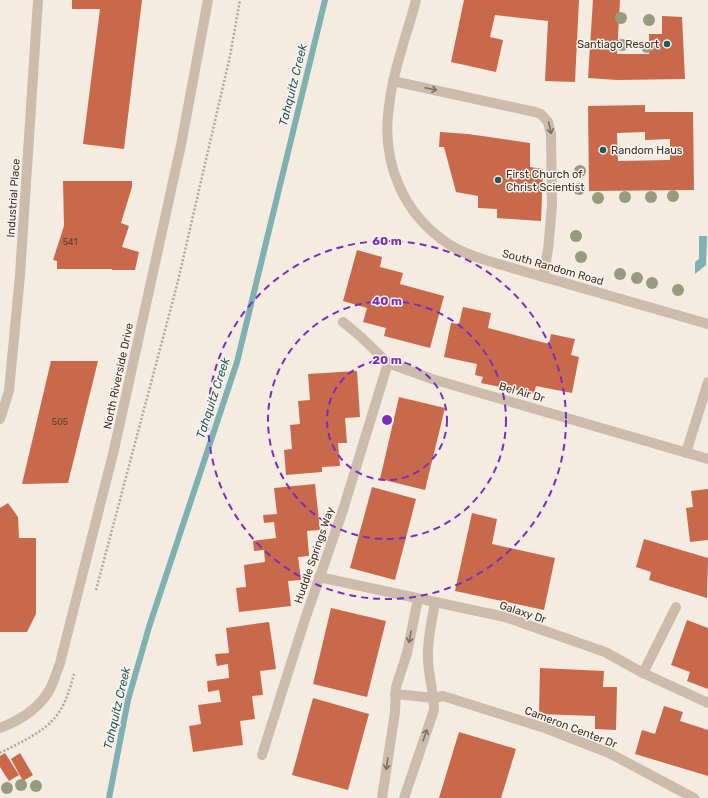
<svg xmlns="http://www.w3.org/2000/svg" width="708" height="798" viewBox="0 0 708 798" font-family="Rubik,sans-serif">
	<rect width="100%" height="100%" fill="#f4ebe1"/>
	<path fill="#7fb0b2" d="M699 236H707L706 265 695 274V262L699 259Z"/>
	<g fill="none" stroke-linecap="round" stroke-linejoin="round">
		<path stroke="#7fb0b2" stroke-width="6" d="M109 798 128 700 149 627 237 362 325 0"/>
	</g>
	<g fill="#c8694b" fill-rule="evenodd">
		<path d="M72 0H142L124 149 83 144 100 9H72Z"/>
		<path d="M464 0H579L575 82 545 81 548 21 495 15 490 37 503 40 496 72 451 62Z"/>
		<path d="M593 0H620L617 54H649V34H662V16L682 17 685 79 617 80 588 78Z"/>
		<path d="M645 105V112H693L694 190 589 191 588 106ZM645 132V140L670 139V160L618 161 617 133Z"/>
		<path d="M440 132 468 134 530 143V167L543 169 541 221 497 218V209L478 208V196L456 192 444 147H439Z"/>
		<path d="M63 181H132V187L121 223 129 226 122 247 139 252 135 270H112V269H57V261L53 260 64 226Z"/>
		<path d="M357 250 382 257 380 267 403 273 400 284 444 296 430 348 384 336 386 328 363 322 367 308 343 301Z"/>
		<path d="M463 307 491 313 488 328 549 344 551 334 575 339 571 355 579 357 572 393 536 386 534 394 481 383 483 377 475 375 477 364 444 357 451 323 459 324Z"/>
		<path d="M51 361H98L68 483 22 484Z"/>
		<path d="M357 371 360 417 345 418 347 443H338L340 466 322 467V472L286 475 284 450 292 449 290 425 300 424 298 401 310 400 308 374Z"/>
		<path d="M399 397 445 408 425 490 380 479Z"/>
		<path d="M315 484 320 530 307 531 309 556 298 557 301 580 288 581 291 606 239 612 236 588 246 587 244 565 265 562 264 550 254 551 253 541 276 538 274 522 264 523 263 515 277 514 274 488Z"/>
		<path d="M372 487 416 499 395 580 350 568Z"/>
		<path d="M708 489V540L690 542 686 508 693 507 691 491Z"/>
		<path d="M8 503 18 517 19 538H36V614L27 632H0V508Z"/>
		<path d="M472 513 497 519 492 544 555 558 544 610 455 591Z"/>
		<path d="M644 539 708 558 707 598 649 580 651 572 636 567Z"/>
		<path d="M331 608 386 621 367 697 313 684Z"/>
		<path d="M687 620 708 628V689L687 681 690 672 671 665Z"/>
		<path d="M269 622 276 669 260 671 263 695 252 696 255 719 240 721 243 745 193 752 189 726 201 724 198 705 221 702 219 690 208 692 207 681 229 678 228 664 217 666 215 654 229 653 226 628Z"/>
		<path d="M540 668 604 671 603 687H617L616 730 595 729V716L539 714Z"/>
		<path d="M313 698 369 714 348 790 292 775Z"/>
		<path d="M664 706 683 712 680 721 708 730V776L635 754 642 730 655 734Z"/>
		<path d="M459 732 516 749 501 798H439Z"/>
		<path d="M5 753 19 775 9 781 0 767V756Z"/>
		<path d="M20 753 33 775 23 781 11 759Z"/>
	</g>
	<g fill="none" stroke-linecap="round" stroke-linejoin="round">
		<g stroke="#b9a596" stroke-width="2.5" stroke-dasharray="2 2" stroke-linecap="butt">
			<path d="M96 590 177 285 230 56 240 0"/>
			<path d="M0 753C19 743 45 732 57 715 66 703 70 688 74 674"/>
		</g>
		<g stroke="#cdbbac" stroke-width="10">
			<path d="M416 0C407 35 393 70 389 106 381 161 402 214 450 245 464 254 479 258 495 263L708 324"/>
			<path d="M393 81 535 112 541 114 548 122 551 134 552 206 548 250 543 277"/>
			<path d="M343 322 361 337 388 363 432 379 708 459"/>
			<path d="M0 419 9 391 20 275 38 0"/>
			<path d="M686 453 708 382"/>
			<path d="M319 577 505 617 605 652 643 673 708 703"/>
			<path d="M643 673 676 607"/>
			<path d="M395 694 434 698 443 696 545 728 609 753 694 798"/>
			<path d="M0 728C21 720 39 709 50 689 54 681 57 671 60 663L114 450 181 145 208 0"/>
			<path d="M262 755 305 619 343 510 388 363"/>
			<path d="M382 798 395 712 396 687 407 653 418 599"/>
			<path d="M404 798 434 710C434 692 428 675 428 658 427 639 432 621 435 602"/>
		</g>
	</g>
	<g fill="#969b7f">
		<circle cx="621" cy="18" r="6"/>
		<circle cx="649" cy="20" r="6"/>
		<circle cx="622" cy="45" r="6"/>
		<circle cx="647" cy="47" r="6"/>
		<circle cx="580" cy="171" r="6"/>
		<circle cx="579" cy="189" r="6"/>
		<circle cx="673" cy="196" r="6"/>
		<circle cx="625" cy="197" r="6"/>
		<circle cx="651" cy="197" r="6"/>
		<circle cx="598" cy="198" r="6"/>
		<circle cx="576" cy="236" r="6"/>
		<circle cx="581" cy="257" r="6"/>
		<circle cx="620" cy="274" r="6"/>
		<circle cx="637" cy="278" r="6"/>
		<circle cx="652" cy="283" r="6"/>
		<circle cx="678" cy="290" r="6"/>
		<circle cx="21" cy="785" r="6"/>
		<circle cx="36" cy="786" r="6"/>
		<circle cx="7" cy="788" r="6"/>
	</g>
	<defs><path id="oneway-shaft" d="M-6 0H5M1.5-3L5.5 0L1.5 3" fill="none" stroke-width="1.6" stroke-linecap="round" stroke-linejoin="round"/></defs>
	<g stroke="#7d6f65">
		<use href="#oneway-shaft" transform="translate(431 89) rotate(12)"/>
		<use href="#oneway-shaft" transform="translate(550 128) rotate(77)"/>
		<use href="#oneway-shaft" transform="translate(410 637) rotate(101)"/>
		<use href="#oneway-shaft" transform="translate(425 735) rotate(-71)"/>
		<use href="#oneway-shaft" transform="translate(387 764) rotate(98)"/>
	</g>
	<g fill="none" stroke="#7b2cbf" stroke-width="2" stroke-dasharray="7 5">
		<circle cx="387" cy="420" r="60"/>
		<circle cx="387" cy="420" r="119"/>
		<circle cx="387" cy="420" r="179"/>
	</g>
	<g fill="#1f5a5e" stroke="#fbf5ee" stroke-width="1.5">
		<circle cx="667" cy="44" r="4"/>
		<circle cx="603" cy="150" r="4"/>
		<circle cx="498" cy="180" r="4"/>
	</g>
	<g text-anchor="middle" stroke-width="3" stroke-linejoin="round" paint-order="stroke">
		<g font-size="9" fill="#5e3e33">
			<text x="70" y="245">541</text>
			<text x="60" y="425">505</text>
		</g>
		<g font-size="11" fill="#3b302b" stroke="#fbf5ee" text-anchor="start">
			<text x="659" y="48" text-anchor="end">Santiago Resort</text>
			<text x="611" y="154">Random Haus</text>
			<text x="506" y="178">First Church of<tspan x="506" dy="13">Christ Scientist</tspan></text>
		</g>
		<g font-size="11" fill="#3b302b" stroke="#fbf5ee">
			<text transform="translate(13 198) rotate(-86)" y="4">Industrial Place</text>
			<text transform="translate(553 267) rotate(16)" y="4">South Random Road</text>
			<text transform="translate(118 376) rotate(-78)" y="4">North Riverside Drive</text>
			<text transform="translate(522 392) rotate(16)" y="4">Bel Air Dr</text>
			<text transform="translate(314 555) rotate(-71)" y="4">Huddle Springs Way</text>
			<text transform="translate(523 612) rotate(18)" y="4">Galaxy Dr</text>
			<text transform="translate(571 727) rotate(21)" y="4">Cameron Center Dr</text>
		</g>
		<g font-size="12" font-style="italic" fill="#1f5a5e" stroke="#fbf5ee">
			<text transform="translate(293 85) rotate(-76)" y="4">Tahquitz Creek</text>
			<text transform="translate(213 398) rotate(-72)" y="4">Tahquitz Creek</text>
			<text transform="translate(117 708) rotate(-77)" y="4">Tahquitz Creek</text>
		</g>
	</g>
	<circle cx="387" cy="420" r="6" fill="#7b2cbf" stroke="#fbf5ee" stroke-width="2"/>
	<g font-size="12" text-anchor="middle" font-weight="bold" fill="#7b2cbf" stroke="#fbf5ee" stroke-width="3" stroke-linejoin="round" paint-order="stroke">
		<text x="387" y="245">60 m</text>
		<text x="387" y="305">40 m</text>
		<text x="387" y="364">20 m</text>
	</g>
</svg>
